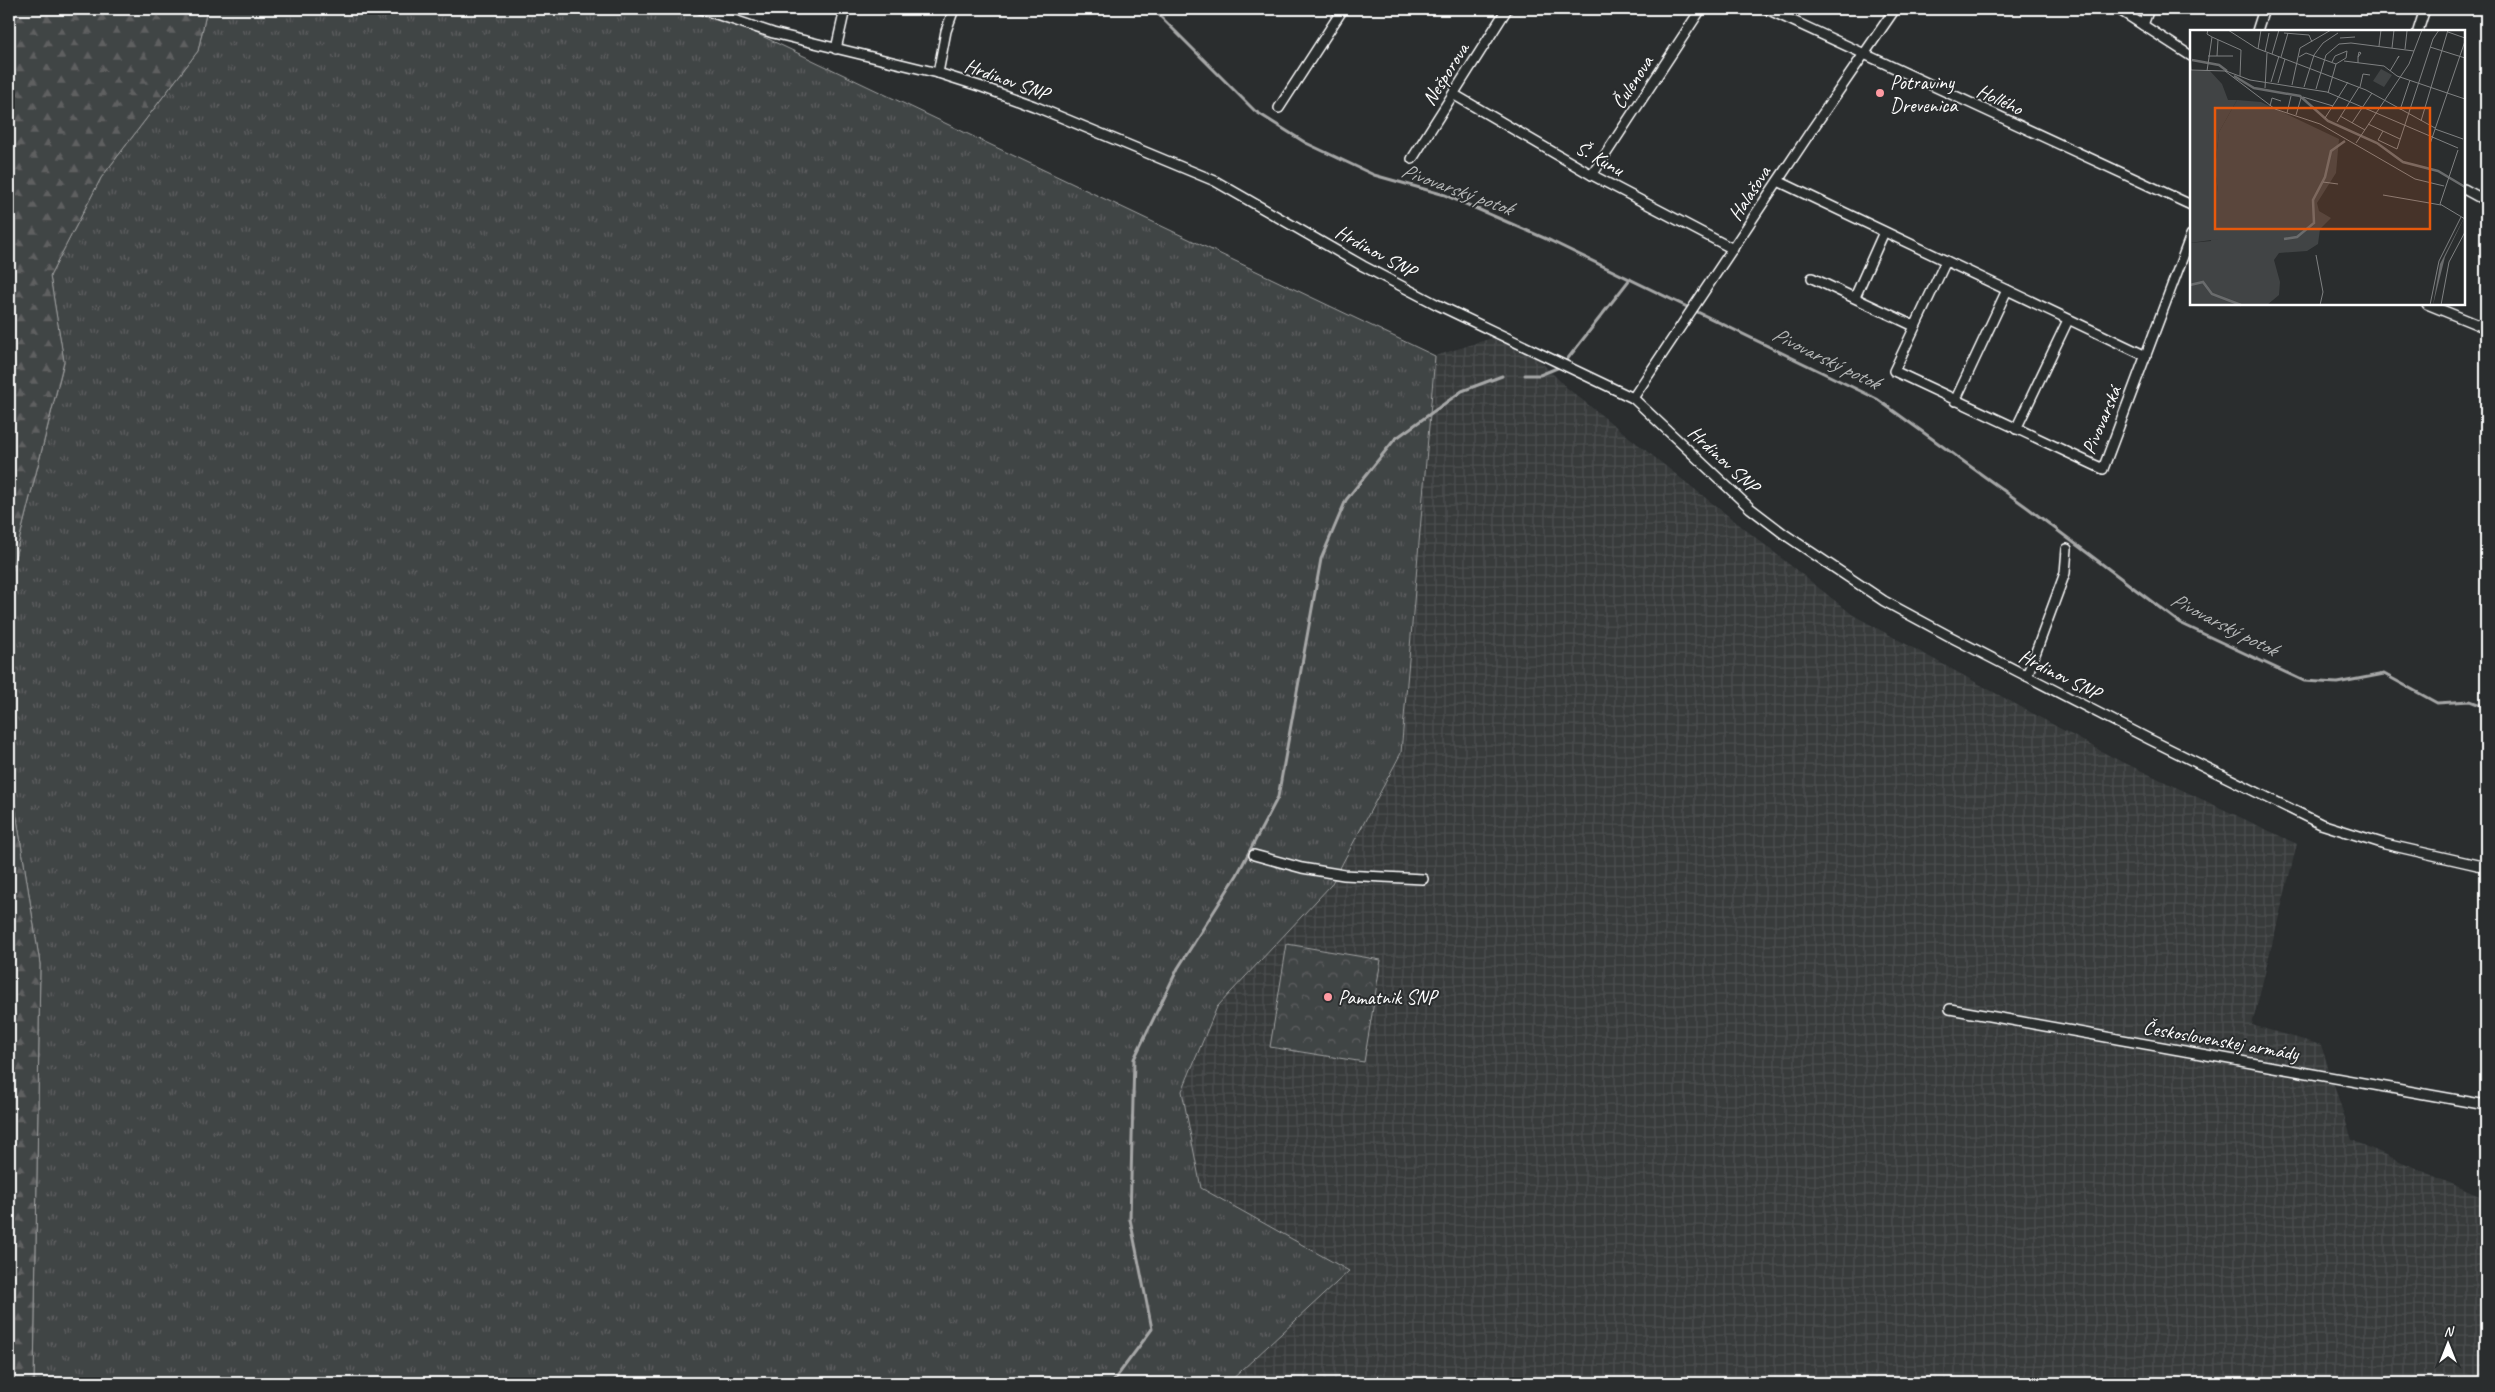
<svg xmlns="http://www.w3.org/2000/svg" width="2495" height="1392" viewBox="0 0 2495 1392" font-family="Caveat,sans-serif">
	<defs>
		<pattern id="industrial-grid" width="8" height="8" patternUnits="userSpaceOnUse" patternTransform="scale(1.25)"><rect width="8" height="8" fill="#373a3b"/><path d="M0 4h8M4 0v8" fill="none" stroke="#4b4e4f"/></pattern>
		<pattern id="grass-tufts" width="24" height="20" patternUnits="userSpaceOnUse" patternTransform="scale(1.25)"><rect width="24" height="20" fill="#414445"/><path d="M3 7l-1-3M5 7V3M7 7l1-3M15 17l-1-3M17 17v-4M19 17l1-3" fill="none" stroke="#5e6061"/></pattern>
		<pattern id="forest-firs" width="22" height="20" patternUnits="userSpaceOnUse" patternTransform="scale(1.25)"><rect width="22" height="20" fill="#414445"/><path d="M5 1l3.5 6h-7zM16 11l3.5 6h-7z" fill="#5e6061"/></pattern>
		<pattern id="park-crowns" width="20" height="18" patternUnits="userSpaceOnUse" patternTransform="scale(1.25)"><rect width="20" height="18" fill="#414445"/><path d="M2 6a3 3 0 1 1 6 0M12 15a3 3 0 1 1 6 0" fill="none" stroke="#5e6061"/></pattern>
	</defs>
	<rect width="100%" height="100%" fill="#2a2d2e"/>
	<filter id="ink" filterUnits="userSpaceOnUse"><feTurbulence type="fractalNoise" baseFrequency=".02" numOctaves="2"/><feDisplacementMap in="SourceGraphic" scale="10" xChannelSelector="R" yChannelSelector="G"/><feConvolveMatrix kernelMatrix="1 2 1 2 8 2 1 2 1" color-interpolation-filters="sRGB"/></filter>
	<g filter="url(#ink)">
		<path fill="url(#industrial-grid)" d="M1511 332 1566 387 1853 615 2112 757 2297 844 2252 1025 2321 1045 2352 1140 2486 1199V1383H1228L1349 1271 1201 1188 1182 1091 1217 1007 1331 885 1401 753 1435 356Z"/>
		<path fill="url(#grass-tufts)" stroke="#a0a2a2" d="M207 9H705L1435 356 1401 753 1331 885 1217 1007 1182 1091 1201 1188 1349 1271 1228 1383H34L40 964 9 768V581L64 362 50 276 101 178 198 51Z"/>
		<g fill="url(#forest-firs)" stroke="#a0a2a2">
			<path d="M9 9H207L198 51 101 178 50 276 64 361 9 581Z"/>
			<path d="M9 768 40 964 34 1383H9Z"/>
		</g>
		<path fill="url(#park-crowns)" stroke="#a0a2a2" d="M1287 944 1381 960 1364 1062 1270 1047Z"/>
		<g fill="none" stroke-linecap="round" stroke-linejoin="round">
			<g stroke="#a6a7a7" stroke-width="3">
				<path d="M1153 9 1255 111 1306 143 1374 175 1445 195 1551 241 1877 399 2028 508 2180 623 2304 681 2337 683 2384 674 2437 703 2470 701 2486 707"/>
				<path d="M1525 375H1540L1562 366 1630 279"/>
				<path d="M1112 1383 1152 1329 1130 1219 1134 1059 1178 968 1237 875 1278 797 1321 559 1346 500 1395 439 1462 391 1502 376"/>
			</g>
			<g stroke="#fff" stroke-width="12">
				<g id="street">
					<path d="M701 9 773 33 938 73 982 87 1034 106 1215 181 1363 266 1436 304 1633 398 1750 508 1784 534 1884 601 1949 636 2149 739 2321 824 2385 844 2486 867"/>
					<path d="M1767 9 2191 205"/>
					<path d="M2118 9 2191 56"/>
					<path d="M2143 25 2149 9"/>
					<path d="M2257 31 2264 9"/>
					<path d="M2418 31 2425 9"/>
					<path d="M836 49 845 9"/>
					<path d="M938 73 946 31 954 9"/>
					<path d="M1453 94 1592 175 1733 249"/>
					<path d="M1279 108 1343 9"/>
					<path d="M1412 159 1507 9"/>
					<path d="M1592 175 1701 9"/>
					<path d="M1778 181 2146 356"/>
					<path d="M2464 189 2486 201"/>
					<path d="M1946 261 1894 371 2103 469 2191 235"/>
					<path d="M1812 278 1914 326"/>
					<path d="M1855 297 1884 232"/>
					<path d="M2427 304 2486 328"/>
					<path d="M1633 398 1811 131 1895 9"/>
					<path d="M1955 401 2007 290"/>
					<path d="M2016 429 2068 320"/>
					<path d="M2027 676 2065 573 2067 549"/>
					<path d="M1254 855 1302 868 1344 875 1423 879"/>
					<path d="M1950 1009 2486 1105"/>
				</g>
			</g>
			<use href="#street" stroke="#2a2d2e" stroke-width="9"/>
		</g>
	</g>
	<g fill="#ff9aa2" stroke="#2a2d2e" stroke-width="2">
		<circle cx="1880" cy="93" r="5"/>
		<circle cx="1328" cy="997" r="5"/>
	</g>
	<g text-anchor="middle" stroke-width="4" stroke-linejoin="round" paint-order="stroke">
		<g font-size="20" fill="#fff" stroke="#2a2d2e">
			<text transform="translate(1445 74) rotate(-58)" y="7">Nešporova</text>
			<text transform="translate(1007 79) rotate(20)" y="7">Hrdinov SNP</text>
			<text transform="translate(1632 82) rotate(-57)" y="7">Čulenova</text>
			<text transform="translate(2000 99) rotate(25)" y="7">Hollého</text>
			<text transform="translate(1600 158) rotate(29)" y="7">Š. Kunu</text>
			<text transform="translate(1749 193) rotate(-57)" y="7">Halašova</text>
			<text transform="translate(1376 251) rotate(29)" y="7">Hrdinov SNP</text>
			<text transform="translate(2101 420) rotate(-67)" y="7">Pivovarská</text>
			<text transform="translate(1724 459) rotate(43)" y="7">Hrdinov SNP</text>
			<text transform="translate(2060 674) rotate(27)" y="7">Hrdinov SNP</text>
			<text transform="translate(2221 1040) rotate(10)" y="7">Československej armády</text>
		</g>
		<g font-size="20" fill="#fff" stroke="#2a2d2e" text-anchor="start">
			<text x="1890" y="89">Potraviny<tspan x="1890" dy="23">Drevenica</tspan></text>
			<text x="1338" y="1004">Pamatnik SNP</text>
		</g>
		<g font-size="21" font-style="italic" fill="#b4b6b6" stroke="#2a2d2e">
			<text transform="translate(1457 189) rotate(20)" y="7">Pivovarský potok</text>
			<text transform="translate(1826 358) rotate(26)" y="7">Pivovarský potok</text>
			<text transform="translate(2224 624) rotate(27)" y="7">Pivovarský potok</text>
		</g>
	</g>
	<g transform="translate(2190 30)">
		<rect width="275" height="275" fill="#2a2d2e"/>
		<path d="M47 70 71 72 149 109 146 143 127 173 129 181 141 188 130 199 128 214 117 221 89 223 84 230 90 252 89 265 77 275H0V213L21 211 28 162 25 138 29 102Z" fill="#414445"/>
		<path d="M0 41H20L32 54 38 70H47L29 102 25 138 28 162V209L0 213Z" fill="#414445"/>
		<path d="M191 39 202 45 194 57 183 51Z" fill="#414445"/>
		<path d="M275 186 255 227 243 275 250 234Z" fill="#6a6c6d"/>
		<path fill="none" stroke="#6a6c6d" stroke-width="2.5" d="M2 30 29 35 37 41M44 46 64 58 110 66 138 91 187 113 213 132 248 141 275 157M94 209 107 207 124 193 123 170 135 147 141 121 155 111M0 255 13 252 22 264 51 275"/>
		<path fill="none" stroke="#7f8182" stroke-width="1" d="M38 0 66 18 176 60 245 98M258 2 275 8M94 3 119 5 122 12M22 7 51 20 50 46M150 8 165 7M189 16 191 0M240 17 275 28M202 18 204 0M0 19 1 40M68 19 71 0M215 19 217 1M75 22 79 3M82 24 89 0M124 25 133 13 148 3M18 26H43M27 26 28 10M91 27 98 3M109 27 116 23 146 34M154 31 194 36 207 46 275 69M142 32 145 26 157 21 156 28 146 34M168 33V27L169 22 171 23 168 27M0 40 36 41 60 50 137 62 268 118M17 41 22 7 17 4 18 0M35 41 85 79 130 94 225 149 254 156M200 41 209 26 207 29M81 52 89 26M88 53 95 29M102 55 110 18 141 0M114 57 124 25M170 57 173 44 180 45M75 58 77 23M126 59 136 25 149 14 161 13 224 21M138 63 146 34M113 67 143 76M80 76 82 68 91 71M210 80 220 50M97 83 101 66M106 85 111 68M150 86 175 100M135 88 158 52M231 91 258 0M147 92 169 57M162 93 182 63M178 94 210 109M245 99 273 109M193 101 188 110 207 119 243 9 249 0M166 113 219 34 232 0M240 114 275 11M268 120 250 174 275 189M133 152 148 154M193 165 251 175M126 225 133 262 130 275M240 275 249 231 271 187M251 275 259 232 275 202"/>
		<path fill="#e8590c" fill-opacity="0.15" stroke="#e8590c" stroke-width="2.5" d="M25 78H240V199H25Z"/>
		<rect width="275" height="275" fill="none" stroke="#fff" stroke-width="2.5"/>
	</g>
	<rect width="2495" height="1392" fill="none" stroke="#2a2d2e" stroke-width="30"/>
	<rect x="15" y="15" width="2465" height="1362" fill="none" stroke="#fff" stroke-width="2" filter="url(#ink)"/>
	<g transform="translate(2448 1344)" stroke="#2a2d2e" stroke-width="4" paint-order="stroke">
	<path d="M0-4L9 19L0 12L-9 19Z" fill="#ffffff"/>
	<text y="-8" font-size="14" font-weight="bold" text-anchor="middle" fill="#ffffff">N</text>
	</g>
</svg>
